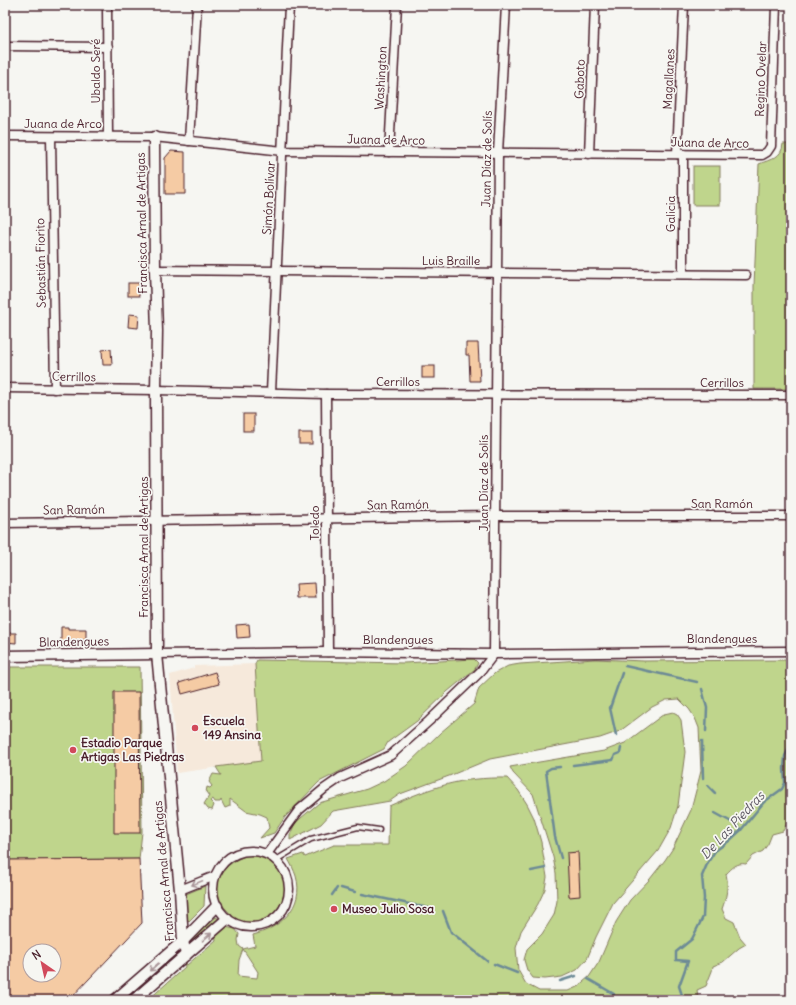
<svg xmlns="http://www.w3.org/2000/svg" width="796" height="1005" viewBox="0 0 796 1005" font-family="Delius,sans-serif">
	<rect width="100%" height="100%" fill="#f6f6f2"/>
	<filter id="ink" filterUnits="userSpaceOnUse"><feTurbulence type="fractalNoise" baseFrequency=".025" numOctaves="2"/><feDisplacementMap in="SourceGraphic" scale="8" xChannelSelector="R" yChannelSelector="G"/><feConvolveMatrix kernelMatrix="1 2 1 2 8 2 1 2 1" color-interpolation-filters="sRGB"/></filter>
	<g filter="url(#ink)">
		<path fill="#f6e9db" d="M255 664 261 761 177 773 170 675 194 668V666Z"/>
		<g fill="#bfd58c" stroke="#847a5c" fill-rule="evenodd">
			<path d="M783 144H791V389H754V286L759 164C771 159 782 158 783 144Z"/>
			<rect x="693" y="166" width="27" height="39"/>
			<path d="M474 659 478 663 475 669 447 692 417 721 388 742 384 749 319 782 285 817 274 833 260 838 269 828 267 817 260 814 246 811 230 799V806L225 808 221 800 220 802H215L213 799 210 801 214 805 212 810 208 809 204 804 209 796 206 792 207 787 210 788 212 786 209 782 213 774 221 775 216 767 261 761 255 664 257 660 404 663Z"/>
			<path d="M595 659 644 661 791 660V815L783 831 772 834 768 844 763 851 753 856 746 864C737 862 732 868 726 874 729 886 726 898 722 909L726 918 734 922 740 937 746 944 739 948 723 962 713 966 712 971 706 986 697 990 698 998 696 1000H148L185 967 184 961 185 960 187 965 216 940 215 933 225 927 235 929 239 934 238 940 239 946 243 949 255 946 253 935C280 928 305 907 296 876 294 870 291 864 288 859L303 854 305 857 334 845H388L389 806C432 787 460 777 507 778L518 790 527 804 534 818 541 842 547 877 545 889 538 904 521 931 516 948 518 970 526 984 539 991H568L577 987 589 977 599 962 616 922 630 900 650 879 665 860 673 848 691 810 701 771 699 728 695 718 689 709 679 699 666 700 652 707 620 731 600 738 490 759 449 776 400 794 390 801 333 811 321 824 290 840V835L295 823 319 803 367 789 384 781 406 766 440 733 474 704 479 688 495 673 508 666 520 664ZM243 949 258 972 257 978 238 976 239 960Z"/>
			<path d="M5 667H140L142 832 139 859 5 860Z"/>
			<path d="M673 712 677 714 681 720 685 752 678 806 671 828 658 851 613 903 596 937 587 959 577 970 562 977 545 979 533 978 527 970 524 960 527 949 542 934 554 915 557 901 556 873 553 857 533 794 513 773 510 767 604 751 625 743 664 714Z"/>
			<path d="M248 855C292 855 298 906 260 921 254 924 246 923 239 923 232 915 223 907 218 899 217 896 217 893 217 890 216 872 232 860 248 855Z"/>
			<path d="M205 886 204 906 189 921 187 919 186 894Z"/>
			<path d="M216 917 219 919 189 946 187 942Z"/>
			<path d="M176 951 177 958 130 1000H120Z"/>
		</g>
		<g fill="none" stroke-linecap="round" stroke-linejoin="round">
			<g stroke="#6c8a96" stroke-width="2.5">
				<path d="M625 666 697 682"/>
				<path d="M702 689 707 708 706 731"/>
				<path d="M616 735 610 708 622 673"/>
				<path d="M702 741 703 778"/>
				<path d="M573 765 613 760 615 755 620 753 621 748"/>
				<path d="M560 767 551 768 546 771 555 837 561 858"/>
				<path d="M708 786 715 793"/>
				<path d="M715 813 737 825 741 830"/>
				<path d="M531 871 546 868"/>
				<path d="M341 888 355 892"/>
				<path d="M362 894 433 909"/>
				<path d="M332 895 337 888"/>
				<path d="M443 911 451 932 487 961"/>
				<path d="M494 964 517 973"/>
				<path d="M588 979 614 994 612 1000"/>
				<path d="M560 981 576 976"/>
				<path d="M681 1000 682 995 679 986 688 961 676 960V952L692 939 703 917 704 898 702 876 708 862 715 851 729 841 741 830 764 802 782 789 785 783 784 769 785 756 791 744"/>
			</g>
		</g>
		<g fill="#f5cba4" stroke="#4a1f2b" fill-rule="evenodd">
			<path d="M171 151 185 152V194H165V158Z"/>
			<rect x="128" y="283" width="11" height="13"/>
			<path d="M129 314 139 315 138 328 128 327Z"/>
			<path d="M466 343H478L480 381H470L469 355H466Z"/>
			<path d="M111 349 112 365H103L102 350Z"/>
			<rect x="422" y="366" width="13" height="12"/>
			<rect x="243" y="414" width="11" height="17"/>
			<rect x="299" y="433" width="13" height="11"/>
			<path d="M315 583 316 598H297L296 584Z"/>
			<path d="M249 624 250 637 237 638 236 625Z"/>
			<path d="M61 627H68V629H86V640H68V643H61Z"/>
			<path d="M5 633H16V643L5 642Z"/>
			<path d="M215 672 219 684 182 694 179 683Z"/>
			<path d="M114 692H139L140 833H114Z"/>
			<path d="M578 852 580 896 569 897 567 853Z"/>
			<path d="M139 859 142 923 109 958 69 1000H5V860ZM30 951H54V975H30Z"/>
		</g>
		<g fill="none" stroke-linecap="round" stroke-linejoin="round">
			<g stroke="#4a1f2b" stroke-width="7">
				<path id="service" d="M276 860 311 839 358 827 379 830"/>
			</g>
			<g stroke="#4a1f2b" stroke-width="11">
				<g id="minor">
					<path d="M107 5 108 137"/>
					<path d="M5 46 108 47"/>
					<path d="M5 136 154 137 283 151 762 155 767 152 771 146 776 5"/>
					<path d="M51 137 55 389"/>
					<path d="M189 141 197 5"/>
					<path d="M389 152 397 5"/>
					<path d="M589 154 595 5"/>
					<path d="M677 154 684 5"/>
					<path d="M683 154V274"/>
					<path d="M155 270 746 275"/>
					<path d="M5 388 156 390 326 394 791 395"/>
					<path d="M271 392 289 5"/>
					<path d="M326 394 328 652"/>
					<path d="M5 523 496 516H791"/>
					<path d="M157 654 328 652 494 654 791 651"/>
					<circle cx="251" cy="889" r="38"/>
					<path d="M267 854 299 810 324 789 340 778 391 755 429 721 481 671 494 654 498 153 506 5"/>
					<path d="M180 890 215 876"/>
				</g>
			</g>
			<g stroke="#4a1f2b" stroke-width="13">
				<g id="tertiary">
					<path d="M154 137 155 270 157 331 156 390 157 654 180 890 183 941 186 955"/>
					<path d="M5 656 157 654"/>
					<path d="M115 1000 183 941 217 906"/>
					<path d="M134 1000 227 919"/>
				</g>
			</g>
			<use href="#service" stroke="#f6f6f2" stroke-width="4"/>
			<use href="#minor" stroke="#f6f6f2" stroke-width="8"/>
			<use href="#tertiary" stroke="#f6f6f2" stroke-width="10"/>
		</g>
		<defs><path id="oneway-shaft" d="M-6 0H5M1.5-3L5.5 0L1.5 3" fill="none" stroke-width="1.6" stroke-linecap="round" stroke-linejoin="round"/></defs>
		<g stroke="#a99598">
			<use href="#oneway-shaft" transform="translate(197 883) rotate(158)"/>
			<use href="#oneway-shaft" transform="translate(207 937) rotate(-41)"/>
			<use href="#oneway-shaft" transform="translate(154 967) rotate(139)"/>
		</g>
	</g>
	<g fill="#d1495b" stroke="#f6f6f2" stroke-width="1.5">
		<circle cx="195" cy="728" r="4"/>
		<circle cx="73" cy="750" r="4"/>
		<circle cx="334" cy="909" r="4"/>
	</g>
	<g text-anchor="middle" stroke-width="3.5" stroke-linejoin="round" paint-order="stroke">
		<g font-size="12" fill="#4a1f2b" stroke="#f6f6f2">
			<text transform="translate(96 71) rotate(-90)" y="4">Ubaldo Seré</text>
			<text transform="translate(381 78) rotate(-87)" y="4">Washington</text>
			<text transform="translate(580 79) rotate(-88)" y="4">Gaboto</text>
			<text transform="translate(669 79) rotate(-87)" y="4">Magallanes</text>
			<text transform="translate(761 79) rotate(-88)" y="4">Regino Ovelar</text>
			<text x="63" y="128">Juana de Arco</text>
			<text transform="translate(386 140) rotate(1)" y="4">Juana de Arco</text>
			<text transform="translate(710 143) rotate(1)" y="4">Juana de Arco</text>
			<text transform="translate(487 159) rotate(-89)" y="4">Juan Díaz de Solís</text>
			<text transform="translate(269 198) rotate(-87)" y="4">Simón Bolívar</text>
			<text transform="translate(671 214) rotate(-90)" y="4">Galicia</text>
			<text transform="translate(142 223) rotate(-91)" y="4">Francisca Arnal de Artigas</text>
			<text x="451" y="265">Luis Braille</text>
			<text transform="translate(41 263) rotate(-91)" y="4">Sebastián Fiorito</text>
			<text transform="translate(74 377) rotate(1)" y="4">Cerrillos</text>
			<text x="398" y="386">Cerrillos</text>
			<text x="722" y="387">Cerrillos</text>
			<text transform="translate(484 483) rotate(-90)" y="4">Juan Díaz de Solís</text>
			<text x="722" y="508">San Ramón</text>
			<text transform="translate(398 505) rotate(-1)" y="4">San Ramón</text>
			<text transform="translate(74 510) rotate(-1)" y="4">San Ramón</text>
			<text transform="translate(315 523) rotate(-90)" y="4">Toledo</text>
			<text transform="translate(144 547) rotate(-90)" y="4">Francisca Arnal de Artigas</text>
			<text x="722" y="643">Blandengues</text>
			<text x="398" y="644">Blandengues</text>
			<text transform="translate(74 642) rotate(-1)" y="4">Blandengues</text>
			<text transform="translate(164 871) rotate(-95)" y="4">Francisca Arnal de Artigas</text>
		</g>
		<g font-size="12" font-weight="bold" fill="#4a1f2b" stroke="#f6f6f2" text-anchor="start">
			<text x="203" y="725">Escuela<tspan x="203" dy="14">149 Ansina</tspan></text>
			<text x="81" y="747">Estadio Parque<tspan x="81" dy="14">Artigas Las Piedras</tspan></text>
			<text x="342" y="913">Museo Julio Sosa</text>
		</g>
		<g font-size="13" font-style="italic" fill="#5b5561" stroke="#f6f6f2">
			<text transform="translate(732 825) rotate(-47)" y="5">De Las Piedras</text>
		</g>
	</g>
	<rect width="796" height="1005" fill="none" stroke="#f6f6f2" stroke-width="20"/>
	<rect x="10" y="10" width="776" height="985" fill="none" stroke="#4a1f2b" stroke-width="1.5" filter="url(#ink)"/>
	<g transform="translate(42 963) rotate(326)"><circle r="19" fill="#f6f6f2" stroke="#b1a0a2"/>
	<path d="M0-3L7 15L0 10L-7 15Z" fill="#d1495b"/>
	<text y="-6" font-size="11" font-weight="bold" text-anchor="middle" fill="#4a1f2b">N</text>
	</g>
</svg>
